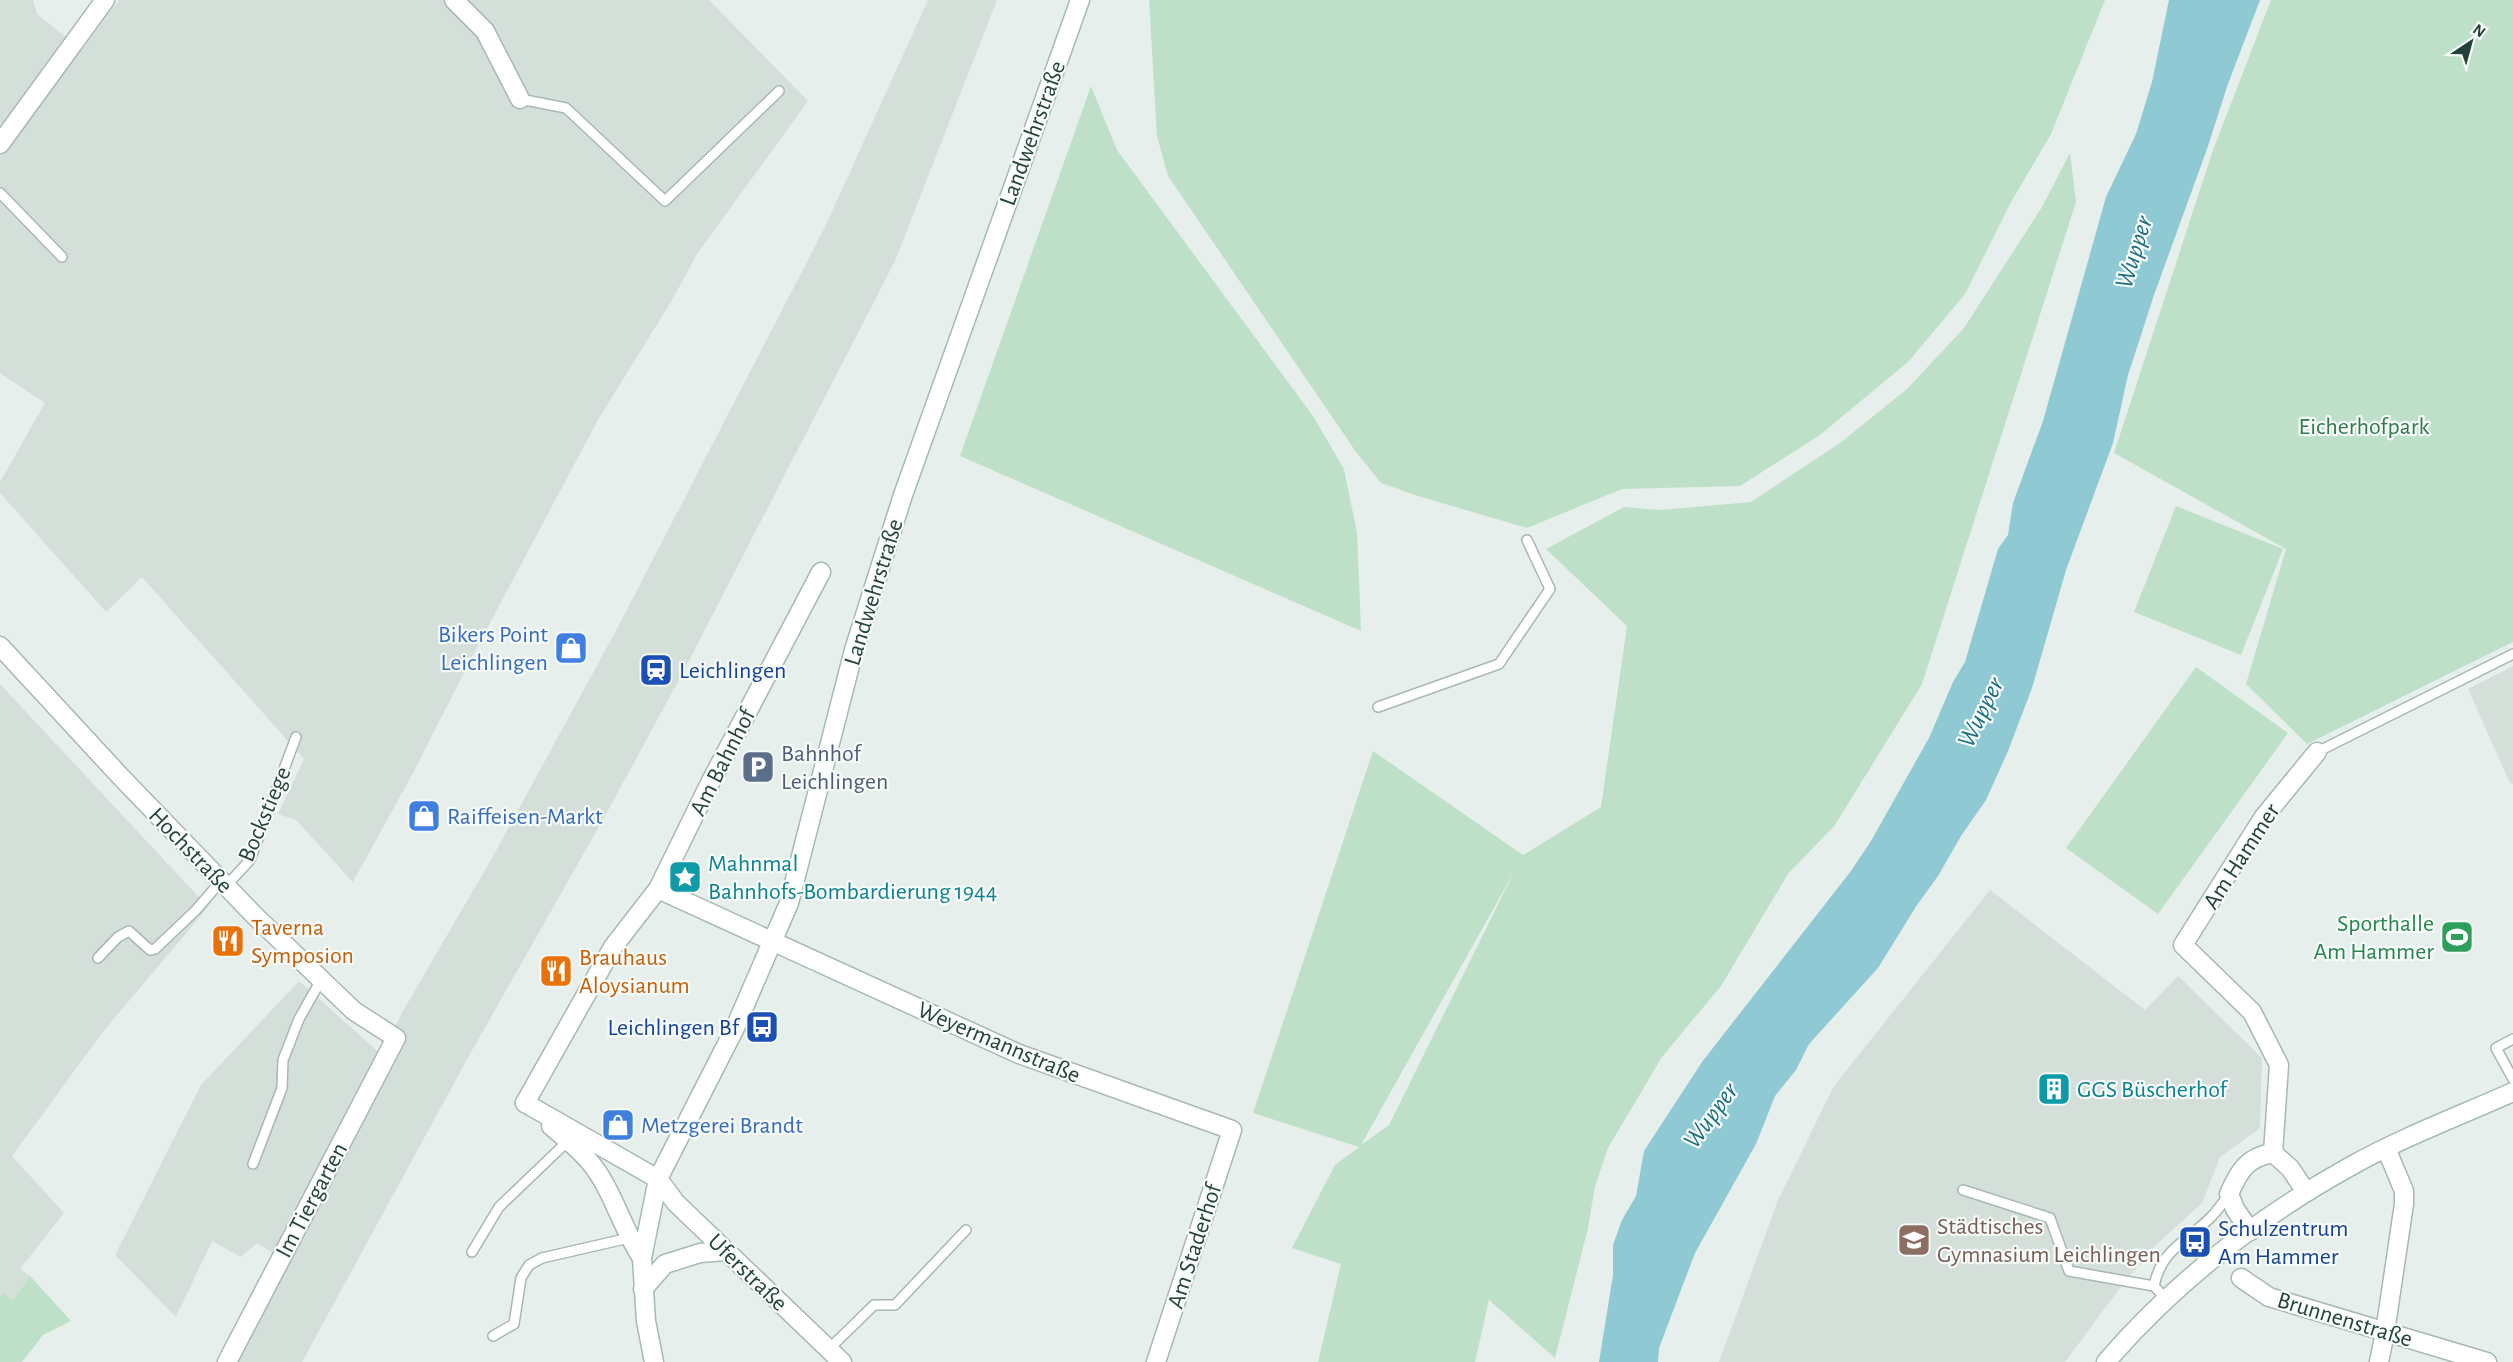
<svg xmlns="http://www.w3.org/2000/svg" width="2513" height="1362" viewBox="0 0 2513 1362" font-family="'Alegreya Sans',sans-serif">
	<rect width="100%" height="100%" fill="#e6efeb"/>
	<g fill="#d4dfda">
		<path d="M0 0H33L37 14 82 50 119 0H709L808 101 697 254 671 302 599 418 476 649 414 771 353 882 296 820 278 814 304 759 142 577 106 612 0 493V482L45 403 0 373Z"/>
		<path d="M928 0H997L895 261 680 678 605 816 470 1054 302 1362H237L375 1068 273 1253 257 1243 241 1257 212 1241 176 1317 115 1255 201 1085 299 981 382 1055 403 1011 492 858 618 627 825 227Z"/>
		<path d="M2513 666V784L2510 783 2468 689Z"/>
		<path d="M0 684 208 907 102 1033 12 1156 64 1213 20 1269 30 1276 13 1300 3 1293 0 1297Z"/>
		<path d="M1990 890 2145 1010 2178 976 2262 1058 2260 1128 2220 1157 2202 1203 2153 1248 2125 1281 2065 1362H1719L1778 1200 1834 1086Z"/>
	</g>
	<g fill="#bfe0c8" fill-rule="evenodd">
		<path d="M1149 0H2105L2051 134 2010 204 1965 294 1908 362 1820 435 1740 486 1622 489 1527 528 1418 496 1381 483 1356 452 1168 176 1157 136Z"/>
		<path d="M2271 0H2513V642L2307 744 2246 684 2286 549 2114 453 2213 150Z"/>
		<path d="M1091 86 1117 150 1313 416 1344 469 1357 533 1361 631 960 456Z"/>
		<path d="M2070 153 2076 202 1922 684 1835 825 1788 874 1721 986 1662 1057 1608 1148 1595 1186 1588 1228 1555 1358 1489 1300 1475 1362H1318L1341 1264 1292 1248 1335 1165 1359 1147 1253 1113 1373 751 1523 855 1601 807 1627 626 1546 549 1624 507 1660 510 1751 502 1840 443 1907 389 1964 328 2042 207ZM1514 872 1389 1125 1361 1145Z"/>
		<path d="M2176 506 2283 549 2241 655 2134 612Z"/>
		<path d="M2196 667 2288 733 2158 914 2066 848Z"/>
		<path d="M30 1276 71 1321 43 1335 22 1362H0V1297L3 1293 13 1300Z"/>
	</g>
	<path fill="#8ec9d4" d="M2169 0H2260L2228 84 2207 149 2154 295 2128 375 2113 443 2066 570 2032 688 2008 751 1986 800 1961 836 1938 876 1917 905 1878 968 1809 1044 1796 1070 1775 1096 1756 1144 1695 1253 1659 1348 1658 1362H1599L1613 1275V1245L1622 1220 1636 1196 1644 1151 1702 1062 1851 871 1871 841 1929 738 1953 682 1965 662 1998 549 2008 535 2013 503 2043 421 2106 197 2136 134 2152 82Z"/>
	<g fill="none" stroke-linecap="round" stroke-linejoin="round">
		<g stroke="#a8b8b2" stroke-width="12">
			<g id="service">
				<path d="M520 99 566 108 665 201 779 91"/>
				<path d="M0 193 62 257"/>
				<path d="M1378 707 1499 664 1550 589 1527 540"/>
				<path d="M2317 752 2513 654"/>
				<path d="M226 886 250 860 296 737"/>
				<path d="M98 958 118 937 129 931 150 950 155 949 196 910 221 881"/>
				<path d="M2513 1039 2496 1048 2513 1079"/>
				<path d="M253 1164 282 1088 283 1060 299 1019 321 980"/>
				<path d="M1963 1190 2050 1218 2069 1271 2154 1286"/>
				<path d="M472 1252 499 1207 569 1140"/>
				<path d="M2166 1299 2154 1286C2161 1249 2188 1241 2212 1216 2219 1209 2224 1201 2229 1194"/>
				<path d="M493 1336 514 1324 521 1278 529 1265 542 1258 629 1238"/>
				<path d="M829 1349 874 1305H895L966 1230"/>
			</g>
		</g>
		<g stroke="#a8b8b2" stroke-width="21">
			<g id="minor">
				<path d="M454 0 485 31 520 99"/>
				<path d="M0 144 105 0"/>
				<path d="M0 646 120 776 255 916 354 1011 396 1038 227 1362"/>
				<path d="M658 889 1019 1054 1232 1130 1156 1362"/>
				<path d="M525 1103 613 947 658 889 710 783 821 572"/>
				<path d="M525 1103 658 1179 676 1203 842 1362"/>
				<path d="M551 1126C564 1137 578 1148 589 1161 613 1189 621 1227 642 1258"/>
				<path d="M2273 1153 2279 1065 2252 1012 2183 945 2263 818 2317 752"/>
				<path d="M2273 1153 2290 1168 2306 1192"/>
				<path d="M2250 1231 2235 1209 2229 1194C2239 1171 2247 1157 2273 1153"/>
				<path d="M2241 1278 2269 1297 2487 1362"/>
				<path d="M2379 1362 2385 1332 2404 1204V1191L2386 1148"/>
			</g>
		</g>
		<g stroke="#a4bbb3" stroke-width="21">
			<g id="secondary">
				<path d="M643 1289 665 1264 700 1253 725 1251"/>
				<path d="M654 1362 646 1321 642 1258 658 1179 734 1030 789 903 854 650 903 495 1080 0"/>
				<path d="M2106 1362C2174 1283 2259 1217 2351 1166 2403 1137 2459 1116 2513 1092"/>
			</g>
		</g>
		<use href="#service" stroke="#fff" stroke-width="9"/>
		<use href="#minor" stroke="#fff" stroke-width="18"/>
		<use href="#secondary" stroke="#fff" stroke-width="18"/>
	</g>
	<defs>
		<g id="shop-square" transform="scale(1.725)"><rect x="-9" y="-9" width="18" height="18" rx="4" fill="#3f7fe0" stroke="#f7fbf9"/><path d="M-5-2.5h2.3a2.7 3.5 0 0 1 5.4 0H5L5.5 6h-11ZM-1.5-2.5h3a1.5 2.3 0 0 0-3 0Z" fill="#fff"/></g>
		<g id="station-square" transform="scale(1.725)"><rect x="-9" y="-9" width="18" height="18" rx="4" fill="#1a4fb4" stroke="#f7fbf9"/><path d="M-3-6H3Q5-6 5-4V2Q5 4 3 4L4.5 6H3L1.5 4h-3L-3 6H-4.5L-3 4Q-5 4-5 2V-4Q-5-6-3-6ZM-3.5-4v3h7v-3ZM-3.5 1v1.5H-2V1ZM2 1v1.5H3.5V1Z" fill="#fff"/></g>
		<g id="parking-square" transform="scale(1.725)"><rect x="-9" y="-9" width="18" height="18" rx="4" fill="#5c6f8a" stroke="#f7fbf9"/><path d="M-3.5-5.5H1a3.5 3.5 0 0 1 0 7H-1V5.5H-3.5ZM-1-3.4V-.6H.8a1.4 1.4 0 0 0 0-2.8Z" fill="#fff"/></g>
		<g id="sight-square" transform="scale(1.725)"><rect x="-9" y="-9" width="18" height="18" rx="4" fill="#0f9aa8" stroke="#f7fbf9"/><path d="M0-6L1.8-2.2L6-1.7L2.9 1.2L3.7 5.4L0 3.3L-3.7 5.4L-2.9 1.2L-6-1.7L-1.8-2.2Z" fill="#fff"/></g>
		<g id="stadium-square" transform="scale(1.725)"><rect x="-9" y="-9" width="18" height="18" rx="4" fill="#2e9e5b" stroke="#f7fbf9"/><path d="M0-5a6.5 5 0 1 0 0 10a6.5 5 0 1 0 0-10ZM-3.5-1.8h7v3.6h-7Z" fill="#fff"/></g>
		<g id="restaurant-square" transform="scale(1.725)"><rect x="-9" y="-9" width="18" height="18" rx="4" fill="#e8710a" stroke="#f7fbf9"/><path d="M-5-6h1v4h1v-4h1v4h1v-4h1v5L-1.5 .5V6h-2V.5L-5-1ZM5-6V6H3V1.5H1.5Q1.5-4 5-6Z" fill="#fff"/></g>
		<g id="bus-square" transform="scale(1.725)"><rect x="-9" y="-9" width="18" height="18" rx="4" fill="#1a4fb4" stroke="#f7fbf9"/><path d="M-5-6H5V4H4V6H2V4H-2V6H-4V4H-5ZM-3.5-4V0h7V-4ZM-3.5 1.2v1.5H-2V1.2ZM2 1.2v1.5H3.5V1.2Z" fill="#fff"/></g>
		<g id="building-square" transform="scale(1.725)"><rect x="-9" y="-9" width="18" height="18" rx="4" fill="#0f9aa8" stroke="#f7fbf9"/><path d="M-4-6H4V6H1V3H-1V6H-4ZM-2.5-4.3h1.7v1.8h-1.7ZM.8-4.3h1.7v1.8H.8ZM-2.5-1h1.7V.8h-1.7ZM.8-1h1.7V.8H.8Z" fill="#fff"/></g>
		<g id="school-square" transform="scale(1.725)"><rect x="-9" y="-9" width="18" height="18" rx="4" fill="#8d6e63" stroke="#f7fbf9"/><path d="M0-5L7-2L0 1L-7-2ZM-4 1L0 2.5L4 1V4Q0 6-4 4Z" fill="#fff"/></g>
	</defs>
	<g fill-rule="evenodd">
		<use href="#shop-square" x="571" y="648"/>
		<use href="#station-square" x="656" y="670"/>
		<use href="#parking-square" x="758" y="767"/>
		<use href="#shop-square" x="424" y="816"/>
		<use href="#sight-square" x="685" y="877"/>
		<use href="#stadium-square" x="2457" y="937"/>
		<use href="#restaurant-square" x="228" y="941"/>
		<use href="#restaurant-square" x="556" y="971"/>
		<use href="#bus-square" x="762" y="1027"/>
		<use href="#building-square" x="2054" y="1089"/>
		<use href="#shop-square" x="618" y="1125"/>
		<use href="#school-square" x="1914" y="1240"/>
		<use href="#bus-square" x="2195" y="1242"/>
	</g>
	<g text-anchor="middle" stroke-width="4.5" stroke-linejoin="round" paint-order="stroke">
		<g font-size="24" fill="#24423a" stroke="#f7fbf9">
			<text transform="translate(1032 133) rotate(-70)" y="8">Landwehrstraße</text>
			<text transform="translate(873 592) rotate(-73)" y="8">Landwehrstraße</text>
			<text transform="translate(722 762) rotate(-63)" y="8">Am Bahnhof</text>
			<text transform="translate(264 814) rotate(-67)" y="8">Bockstiege</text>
			<text transform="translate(191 850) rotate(46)" y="8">Hochstraße</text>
			<text transform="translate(2241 856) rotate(-57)" y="8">Am Hammer</text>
			<text transform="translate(999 1042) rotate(23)" y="8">Weyermannstraße</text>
			<text transform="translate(311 1200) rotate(-62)" y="8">Im Tiergarten</text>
			<text transform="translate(1194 1246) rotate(-72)" y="8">Am Staderhof</text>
			<text transform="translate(748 1272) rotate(44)" y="8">Uferstraße</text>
			<text transform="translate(2345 1319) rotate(17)" y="8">Brunnenstraße</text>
		</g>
		<g font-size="24" fill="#2d7a4b" stroke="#f7fbf9">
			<text x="2364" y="434">Eicherhofpark</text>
		</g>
		<g font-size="24" fill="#366cbe" stroke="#f7fbf9" text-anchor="start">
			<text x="548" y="642" text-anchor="end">Bikers Point<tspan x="548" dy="28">Leichlingen</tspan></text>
			<text x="447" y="824">Raiffeisen-Markt</text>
			<text x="641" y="1133">Metzgerei Brandt</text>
		</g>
		<g font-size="24" fill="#164399" stroke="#f7fbf9" text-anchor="start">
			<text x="679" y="678">Leichlingen</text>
			<text x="739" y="1035" text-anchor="end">Leichlingen Bf</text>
			<text x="2218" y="1236">Schulzentrum<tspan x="2218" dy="28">Am Hammer</tspan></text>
		</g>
		<g font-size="24" fill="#4e5e75" stroke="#f7fbf9" text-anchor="start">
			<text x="781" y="761">Bahnhof<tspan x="781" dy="28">Leichlingen</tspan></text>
		</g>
		<g font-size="24" fill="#0d838f" stroke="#f7fbf9" text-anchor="start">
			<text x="708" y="871">Mahnmal<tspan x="708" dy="28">Bahnhofs-Bombardierung 1944</tspan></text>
			<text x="2077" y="1097">GGS Büscherhof</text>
		</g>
		<g font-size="24" fill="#27864d" stroke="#f7fbf9" text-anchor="end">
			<text x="2434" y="931">Sporthalle<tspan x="2434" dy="28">Am Hammer</tspan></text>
		</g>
		<g font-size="24" fill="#c56008" stroke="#f7fbf9" text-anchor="start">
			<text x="251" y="935">Taverna<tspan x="251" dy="28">Symposion</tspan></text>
			<text x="579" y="965">Brauhaus<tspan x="579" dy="28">Aloysianum</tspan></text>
		</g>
		<g font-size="24" fill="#785e54" stroke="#f7fbf9" text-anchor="start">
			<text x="1937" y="1234">Städtisches<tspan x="1937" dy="28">Gymnasium Leichlingen</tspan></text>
		</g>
		<g font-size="26" font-style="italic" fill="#1c6f80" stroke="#f7fbf9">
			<text transform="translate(2133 252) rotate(-73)" y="9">Wupper</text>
			<text transform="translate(1980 712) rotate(-64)" y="9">Wupper</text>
			<text transform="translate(1710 1115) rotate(-54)" y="9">Wupper</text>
		</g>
	</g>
	<g transform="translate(2471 42) rotate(36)" stroke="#f7fbf9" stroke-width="4.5" paint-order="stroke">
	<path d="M0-4.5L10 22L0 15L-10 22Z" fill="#24423a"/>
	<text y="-9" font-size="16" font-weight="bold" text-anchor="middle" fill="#24423a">N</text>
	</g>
</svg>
